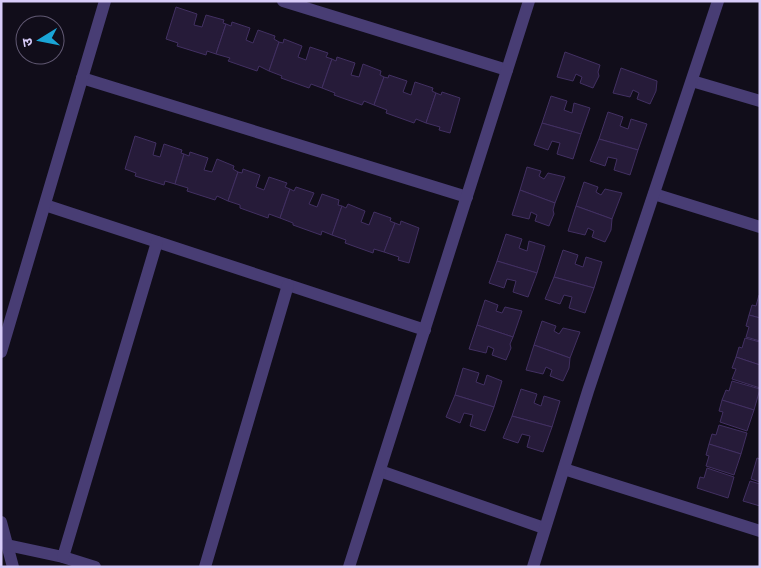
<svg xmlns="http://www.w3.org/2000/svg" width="761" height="568" viewBox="0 0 761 568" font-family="Arial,'Noto Sans Devanagari',sans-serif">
	<rect width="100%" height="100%" fill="#110d1a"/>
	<g fill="#261b39" stroke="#423062">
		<path d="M176 7 197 14 194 25 202 27 206 15 224 20 223 23 226 24 216 54 207 51 206 55 177 46 178 43 166 39Z"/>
		<path d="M232 22 250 28 246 40 253 43 258 30 275 36 274 39 279 42 269 71 259 66 257 71 228 61 230 58 216 54 226 24 231 26Z"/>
		<path d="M284 39 302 46 298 57 306 60 310 47 328 53 326 57 332 59 322 88 311 84 309 88 281 78 282 76 269 71 279 42 283 43Z"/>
		<path d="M565 52 600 65 598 72 599 76 593 88 580 83 582 77 576 74 573 81 557 77Z"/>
		<path d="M337 57 355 63 351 75 359 77 363 64 381 71 380 75 384 77 374 105 364 101 362 105 334 95 335 93 322 88 332 59 336 61Z"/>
		<path d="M621 68 657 81 656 91 650 104 637 99 639 93 633 90 630 97 613 93Z"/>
		<path d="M389 75 407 81 403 92 411 95 415 82 433 88 432 91 436 93 426 123 416 119 414 123 386 113 387 110 374 105 384 77 388 78Z"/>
		<path d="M442 92 460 98 450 133 439 130 440 127 426 123 436 93 441 95Z"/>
		<path d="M551 96 567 101 564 110 572 113 574 103 590 108 581 134 542 123Z"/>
		<path d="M608 112 623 117 620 126 628 129 631 119 647 124 638 150 599 139Z"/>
		<path d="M542 123 581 134 573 159 557 154 560 143 552 141 548 150 534 145Z"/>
		<path d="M135 136 156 143 153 155 160 157 164 144 182 150 181 153 184 154 175 184 165 181 164 185 135 176 136 173 125 169Z"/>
		<path d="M599 139 638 150 630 175 614 170 617 159 608 157 605 166 590 161Z"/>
		<path d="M190 152 208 158 204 170 212 172 217 159 234 166 233 169 238 172 228 201 217 196 215 200 187 191 188 188 175 184 184 154 189 156Z"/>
		<path d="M527 167 541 171 539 176 544 179 548 173 565 177 555 203 520 190Z"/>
		<path d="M243 169 260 175 256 187 264 190 269 177 287 183 285 187 290 189 280 218 269 214 268 218 240 208V205L228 201 238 172 242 173Z"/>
		<path d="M584 182 598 187 596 192 601 195 605 189 622 193 612 219 576 206Z"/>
		<path d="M296 187 314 193 309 204 317 207 322 194 339 200 338 205 342 206 332 235 322 231 321 235 293 225V223L280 218 290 189 294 191Z"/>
		<path d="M520 190 555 203 553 210 554 214 549 226 535 221 537 215 531 212 529 219 512 215Z"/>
		<path d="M348 204 365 211 361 222 369 225 374 212 391 218 390 221 395 223 384 252 374 249 373 253 345 243 346 240 332 235 342 206 346 208Z"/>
		<path d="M576 206 612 219 611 230 605 242 592 237 594 231 588 228 585 235 568 231Z"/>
		<path d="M401 221 419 228 409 263 398 260 399 257 384 252 395 223 400 225Z"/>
		<path d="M506 234 522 239 519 248 527 251 529 241 545 246 537 273 497 261Z"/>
		<path d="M563 250 578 255 575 264 583 267 586 257 602 262 594 288 554 277Z"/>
		<path d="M497 261 537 273 528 297 513 292 516 281 507 279 504 288 489 283Z"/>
		<path d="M554 277 594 288 585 313 569 308 572 297 564 295 560 304 545 299Z"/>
		<path d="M759 295H760V318L749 315 752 305 756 306Z"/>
		<path d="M485 300 498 305 496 311 502 313 505 307 522 311 513 337 477 325Z"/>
		<path d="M749 315 760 318V341L746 337 749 327 746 326Z"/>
		<path d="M542 321 556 326 554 331 559 334 563 328 580 332 570 358 534 345Z"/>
		<path d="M477 325 513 337 510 344 511 348 506 360 492 355 494 349 488 346 486 353 469 349Z"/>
		<path d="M745 338 760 342V365L736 357 739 347 742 348Z"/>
		<path d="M534 345 570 358 569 368 563 381 550 376 552 370 546 367 543 374 526 370Z"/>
		<path d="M736 357 760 365V388L732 379 736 369 732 368Z"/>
		<path d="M463 368 479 373 476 382 484 385 487 375 502 381 494 407 455 395Z"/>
		<path d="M732 381 760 389 754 410 722 400 726 390 729 391Z"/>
		<path d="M521 389 537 394 534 403 541 406 544 396 560 401 552 427 512 416Z"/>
		<path d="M455 395 494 407 485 431 470 426 473 415 464 413 460 423 446 417Z"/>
		<path d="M722 400 754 410 747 431 720 422 723 412 719 411Z"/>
		<path d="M512 416 552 427 543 452 527 447 530 436 522 434 518 443 503 438Z"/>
		<path d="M719 425 747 433 741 454 709 444 712 434 716 435Z"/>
		<path d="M709 444 741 454 734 475 706 466 709 456 706 455Z"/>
		<path d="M757 458 760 459V482L751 479Z"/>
		<path d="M707 468 734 477 728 498 697 488 700 477 704 478Z"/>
		<path d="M750 481 760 484V506L743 501Z"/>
	</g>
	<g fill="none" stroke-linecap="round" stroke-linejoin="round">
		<g stroke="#483d74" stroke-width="12">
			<path d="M283 1 507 70"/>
			<path d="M82 78 467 197"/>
			<path d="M692 81 760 101"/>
			<path d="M654 194 760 227"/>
			<path d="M45 205 425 330"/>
			<path d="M1 352 105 1"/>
			<path d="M564 469 760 531"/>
			<path d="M380 471 544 528"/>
			<path d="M1 522 13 567"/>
			<path d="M7 545 63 557 95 567"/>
			<path d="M63 557 157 242"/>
			<path d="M205 567 288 285"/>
			<path d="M349 567 529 1"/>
			<path d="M533 567 588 391 718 1"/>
		</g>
	</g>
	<rect width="761" height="568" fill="none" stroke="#d8ccf9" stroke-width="5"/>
	<g transform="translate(40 40) rotate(260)"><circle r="24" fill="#110d1a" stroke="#615973"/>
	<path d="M0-4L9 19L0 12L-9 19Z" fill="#1aa5d7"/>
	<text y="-8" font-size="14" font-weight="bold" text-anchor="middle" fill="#d8ccf9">उ</text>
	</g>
</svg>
